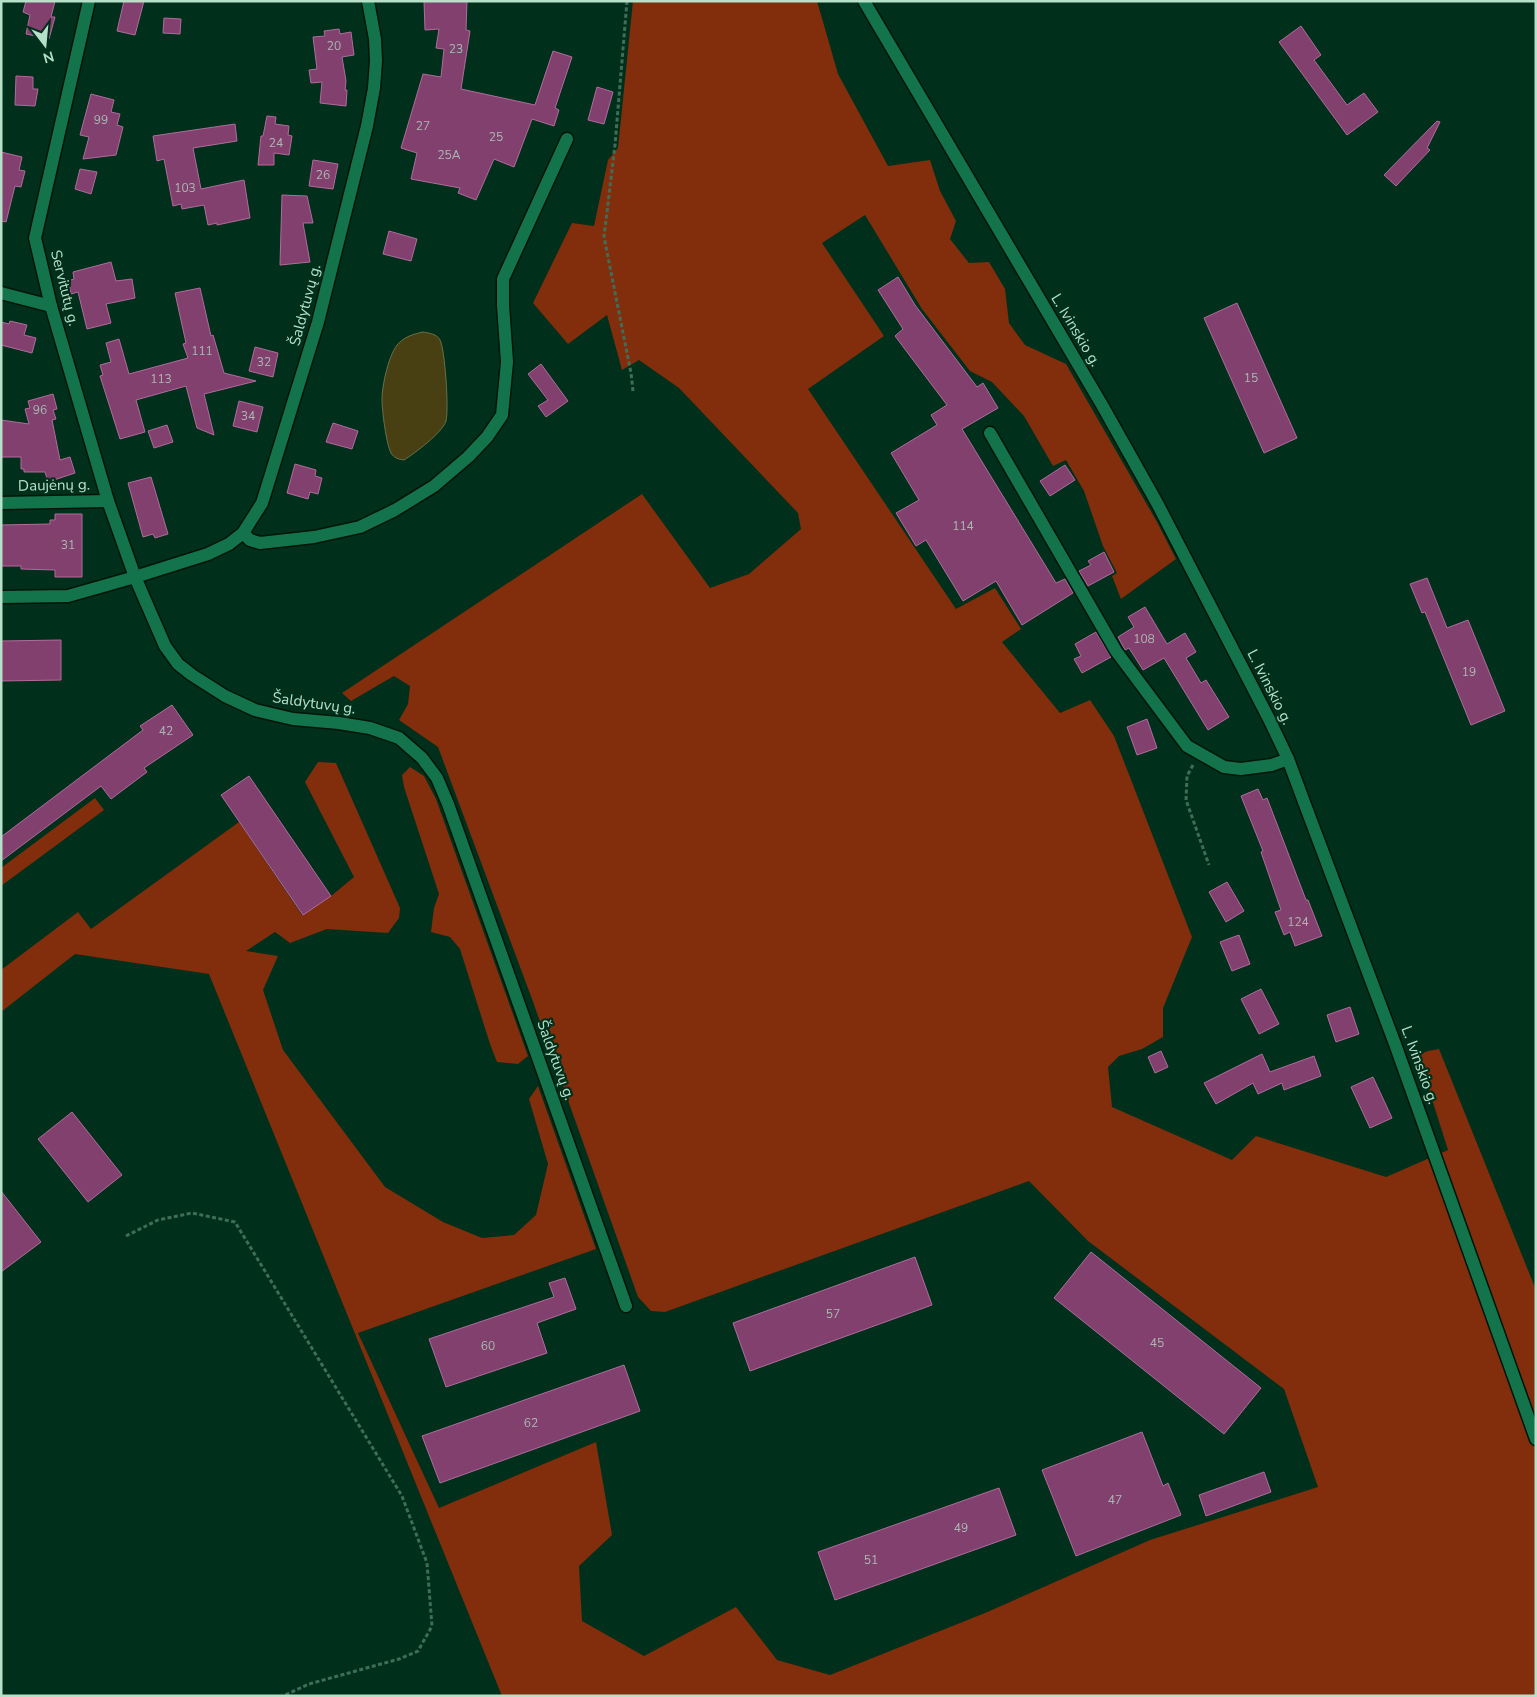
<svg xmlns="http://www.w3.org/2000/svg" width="1537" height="1697" viewBox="0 0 1537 1697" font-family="'Nunito Sans',sans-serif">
	<rect width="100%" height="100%" fill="#00301b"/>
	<g fill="#822d0b">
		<path d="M633 1H817L838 74 888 166 930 160 940 191 956 221 950 239 969 263 989 262 1005 289 1009 323 1025 345 1066 364 1157 522 1176 559 1121 599 1112 576 1117 573 1103 546 1084 491 1066 460 1053 466 1024 416 992 382 970 371 922 309 865 215 822 243 884 336 808 389 956 609 995 588 1021 629 1002 642 1060 713 1090 700 1114 736 1192 937 1163 1008V1037L1142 1049 1119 1056 1108 1067 1112 1107 1232 1160 1256 1136 1386 1177 1448 1150 1418 1055 1428 1051 1439 1049 1536 1290V1696H502L209 974 75 954 1 1012V970L78 912 91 929 239 822 302 915 331 896 354 877 305 782 318 762 336 763 400 908 399 918 388 933 327 929 290 943 275 932 246 951 278 956 263 990 283 1050 385 1187 443 1222 482 1238 514 1235 536 1215 548 1164 529 1099 538 1086 596 1249 358 1333 439 1508 596 1442 612 1535 579 1566 582 1621 644 1656 736 1607 777 1660 830 1675 985 1613 1150 1540 1318 1487 1284 1389 1088 1241 1029 1181 665 1312 651 1311 638 1297 532 999 438 747 399 720 408 704 410 686 394 676 351 701 342 693 642 494 710 588 749 574 801 529 798 513 679 388 639 360 622 370 607 315 568 344 533 303 572 223 594 226 608 160 618 148Z"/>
		<path d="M410 767 424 776 436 799 528 1056 518 1064 497 1062 490 1044 460 949 450 937 431 932 434 908 439 894 404 787 402 775Z"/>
		<path d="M95 798 104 810 1 886V868Z"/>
	</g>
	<path fill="#484013" stroke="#697049" d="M423 332C429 333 437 334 440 340 445 349 449 410 446 421 442 433 415 453 404 460 398 459 394 458 391 453 386 443 382 410 382 399 382 386 389 352 399 343 406 336 414 334 423 332Z"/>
	<g fill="#81406e" stroke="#b06c9b">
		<path d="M26 1H55L51 17H55L49 39 26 34 30 15 23 12Z"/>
		<path d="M124 1H144L135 35 117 31Z"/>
		<path d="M424 1H467L466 30 470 31 461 89 535 105 553 51 572 57 555 108 559 110 554 126 532 119 514 167 494 159 476 200 458 193 460 188 411 179 417 153 401 148 423 74 441 77 444 49 436 48 439 29 425 30Z"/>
		<path d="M164 18 181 19 180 34 163 33Z"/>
		<path d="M1301 26 1321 55 1314 60 1347 105 1364 93 1378 112 1347 135 1279 42Z"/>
		<path d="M339 29 340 34 351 32 354 55 342 57 346 81 345 90H347L346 106 320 103 322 82 311 83 309 70 317 69 313 37 325 36 324 31Z"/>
		<path d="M16 76 33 77V89H38L35 106 15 105Z"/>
		<path d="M597 87 613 92 604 124 588 120Z"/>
		<path d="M91 94 114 100 111 112 120 114 117 125 123 127 116 155 83 159 89 137 80 135Z"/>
		<path d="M267 116 276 117 275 124 289 126 288 135 292 136 289 155 274 153V165H258L261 136H263Z"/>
		<path d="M1437 121 1440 122 1427 148 1430 150 1396 186 1384 175Z"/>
		<path d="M235 124 237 141 193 148 201 189 244 180 250 218 217 225V223L208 225 204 205 182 209 181 204 173 206 164 159 157 161 153 136Z"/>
		<path d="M1 152 22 157 19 170 25 171 21 187 15 186 6 222 1 221Z"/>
		<path d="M313 160 338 164 333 189 309 186Z"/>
		<path d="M80 169 97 172 91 194 75 189Z"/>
		<path d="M282 195 307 196 313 223H303L310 262 280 265Z"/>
		<path d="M389 231 417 239 411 261 383 254Z"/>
		<path d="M111 262 116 281 132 279 135 298 106 304 111 323 87 329 78 292 71 294 68 281 74 279 73 272Z"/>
		<path d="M898 277 915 305 977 387 983 383 998 408 962 429 1056 583 1065 579 1073 593 1022 625 996 581 963 601 926 540 916 546 896 513 919 500 891 453 937 425 931 415 947 405 895 336 903 329 878 290Z"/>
		<path d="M200 288 211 336 213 335 224 373 256 381 204 394 214 435 197 428 186 386 136 400 145 432 120 439 100 376 103 375 100 365 111 362 106 343 119 339 129 374 188 358 183 344 186 343 175 293Z"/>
		<path d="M1237 303 1297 438 1264 453 1204 318Z"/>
		<path d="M10 321 27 325 24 335 36 338 32 353 1 345V322L9 324Z"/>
		<path d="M255 347 278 353 273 377 249 371Z"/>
		<path d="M541 364 568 401 546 417 538 406 548 400 528 374Z"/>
		<path d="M53 394 57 409 53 410 56 419 52 420 60 460 70 457 75 473 48 482 45 472H24V469H21V457H1V420L29 424 25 409 30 408 28 401Z"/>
		<path d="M239 401 263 407 257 432 233 426Z"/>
		<path d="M333 423 358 431 352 449 326 442Z"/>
		<path d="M167 425 173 442 154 448 148 431Z"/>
		<path d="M295 464 316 470 315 476 322 478 318 494 310 492 308 499 287 493Z"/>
		<path d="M1065 465 1075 480 1050 496 1040 481Z"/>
		<path d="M151 477 168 534 155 538 153 534 143 537 128 483Z"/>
		<path d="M55 514H82V577H55V570L21 569V566H1V525L50 524V520H55Z"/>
		<path d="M1104 552 1114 572 1088 586 1079 571 1091 565 1088 561Z"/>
		<path d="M1427 578 1447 628 1468 620 1505 711 1471 725 1425 612 1422 613 1410 584Z"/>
		<path d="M1145 607 1167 644 1185 633 1196 652 1186 658 1201 683 1206 680 1229 717 1208 730 1164 658 1143 670 1129 648 1125 650 1118 637 1134 627 1128 617Z"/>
		<path d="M1096 632 1111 657 1082 673 1074 659 1081 656 1075 644Z"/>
		<path d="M61 640V680L1 681V641Z"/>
		<path d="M172 705 193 735 144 768 147 772 111 799 101 786 1 861V837L143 730 140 726Z"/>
		<path d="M1147 719 1157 748 1137 755 1127 727Z"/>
		<path d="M249 776 331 896 303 915 221 795Z"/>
		<path d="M1258 789 1263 800 1267 798 1306 900H1308L1322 936 1295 946 1290 932 1284 935 1275 912 1281 910 1261 852 1263 851 1241 796Z"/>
		<path d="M1227 882 1244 911 1226 922 1209 892Z"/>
		<path d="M1239 935 1250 964 1232 971 1220 942Z"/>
		<path d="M1261 989 1279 1024 1259 1034 1241 999Z"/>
		<path d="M1350 1007 1359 1034 1336 1042 1327 1015Z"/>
		<path d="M1161 1051 1168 1067 1155 1073 1148 1057Z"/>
		<path d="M1262 1054 1270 1072 1314 1056 1321 1076 1284 1090 1282 1083 1258 1094 1253 1083 1216 1104 1204 1083Z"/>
		<path d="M1373 1077 1392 1118 1370 1128 1351 1087Z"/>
		<path d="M72 1112 122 1175 88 1202 38 1139Z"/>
		<path d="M1 1191 41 1242 1 1272Z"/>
		<path d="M1091 1252 1261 1388 1224 1434 1054 1298Z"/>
		<path d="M915 1257 932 1305 750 1371 733 1323Z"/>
		<path d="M565 1278 576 1309 537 1323 547 1353 446 1387 429 1339 554 1297 549 1283Z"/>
		<path d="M624 1365 640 1411 440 1483 422 1436Z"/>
		<path d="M1142 1432 1163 1486 1168 1483 1181 1515 1076 1556 1042 1470Z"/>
		<path d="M1264 1472 1271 1492 1206 1516 1199 1495Z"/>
		<path d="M999 1488 1016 1535 835 1600 818 1552Z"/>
	</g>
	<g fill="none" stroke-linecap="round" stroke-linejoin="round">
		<g stroke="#001509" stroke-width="15">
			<g id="minor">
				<path d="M89 1 35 238 51 306 108 501 135 577 165 646 178 664 192 675 225 696 255 710 293 719 339 723 370 728 399 738 422 758 437 778 448 804 626 1306"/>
				<path d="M864 1 1102 405 1157 503 1269 719 1288 759 1304 802 1395 1044 1536 1439"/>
				<path d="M1 293 51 306"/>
				<path d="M990 433 1116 651 1187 746 1224 767 1241 769 1272 765 1288 759"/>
				<path d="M1 503 108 501"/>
				<path d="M243 533 250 540 260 543 314 537 360 527 395 510 434 486 468 457 487 437 502 415 507 362 503 305V279L567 139"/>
				<path d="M1 597 68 596 135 577 208 554 229 544 243 533 262 503 318 322 367 126 374 88 376 61 375 39 368 1"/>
			</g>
		</g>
		<g stroke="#406d57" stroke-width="3" stroke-dasharray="4 2.5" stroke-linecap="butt">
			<path d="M627 1 615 145 604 237 631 373 633 391"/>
			<path d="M1193 765 1187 776 1186 800 1209 865"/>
			<path d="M126 1236 158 1220 192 1213 235 1222 402 1496 427 1563 432 1626 418 1651 399 1659 309 1684 283 1696"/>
			<path d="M1533 1696 1536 1695"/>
		</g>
		<use href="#minor" stroke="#13744c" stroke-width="12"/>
	</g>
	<g text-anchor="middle" stroke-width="4.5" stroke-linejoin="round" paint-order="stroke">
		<g font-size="12" fill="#aab8b2">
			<text x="334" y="50">20</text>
			<text x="456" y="53">23</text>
			<text x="101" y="124">99</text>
			<text x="423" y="130">27</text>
			<text x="496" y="141">25</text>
			<text x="276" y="147">24</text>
			<text x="449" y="159">25A</text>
			<text x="323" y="179">26</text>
			<text x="185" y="192">103</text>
			<text x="202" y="355">111</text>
			<text x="264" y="366">32</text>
			<text x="1251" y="382">15</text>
			<text x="161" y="383">113</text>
			<text x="40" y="414">96</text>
			<text x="248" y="420">34</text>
			<text x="963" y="530">114</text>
			<text x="68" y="549">31</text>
			<text x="1144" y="643">108</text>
			<text x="1469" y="676">19</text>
			<text x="166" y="735">42</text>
			<text x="1298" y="926">124</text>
			<text x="833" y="1318">57</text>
			<text x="1157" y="1347">45</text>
			<text x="488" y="1350">60</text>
			<text x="531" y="1427">62</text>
			<text x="1115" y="1504">47</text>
			<text x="961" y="1532">49</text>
			<text x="871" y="1564">51</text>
		</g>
		<g font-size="15" fill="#b7e0c8" stroke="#00301b">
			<text transform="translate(65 288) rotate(76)" y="5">Servitutų g.</text>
			<text transform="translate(305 305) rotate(-75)" y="5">Šaldytuvų g.</text>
			<text transform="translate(1076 330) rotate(59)" y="5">L. Ivinskio g.</text>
			<text transform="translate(54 485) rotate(-1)" y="5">Daujėnų g.</text>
			<text transform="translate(1270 687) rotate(63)" y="5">L. Ivinskio g.</text>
			<text transform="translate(314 703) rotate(8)" y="5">Šaldytuvų g.</text>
			<text transform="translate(556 1060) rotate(70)" y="5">Šaldytuvų g.</text>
			<text transform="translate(1420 1065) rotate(70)" y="5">L. Ivinskio g.</text>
		</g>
	</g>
	<rect width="1537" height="1697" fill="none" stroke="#b7e0c8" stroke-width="5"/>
	<g transform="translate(45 45) rotate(164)" stroke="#00301b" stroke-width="4" paint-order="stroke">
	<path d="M0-4L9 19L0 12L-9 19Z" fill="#b7e0c8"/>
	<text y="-8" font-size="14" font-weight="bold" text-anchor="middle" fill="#b7e0c8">N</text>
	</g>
</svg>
